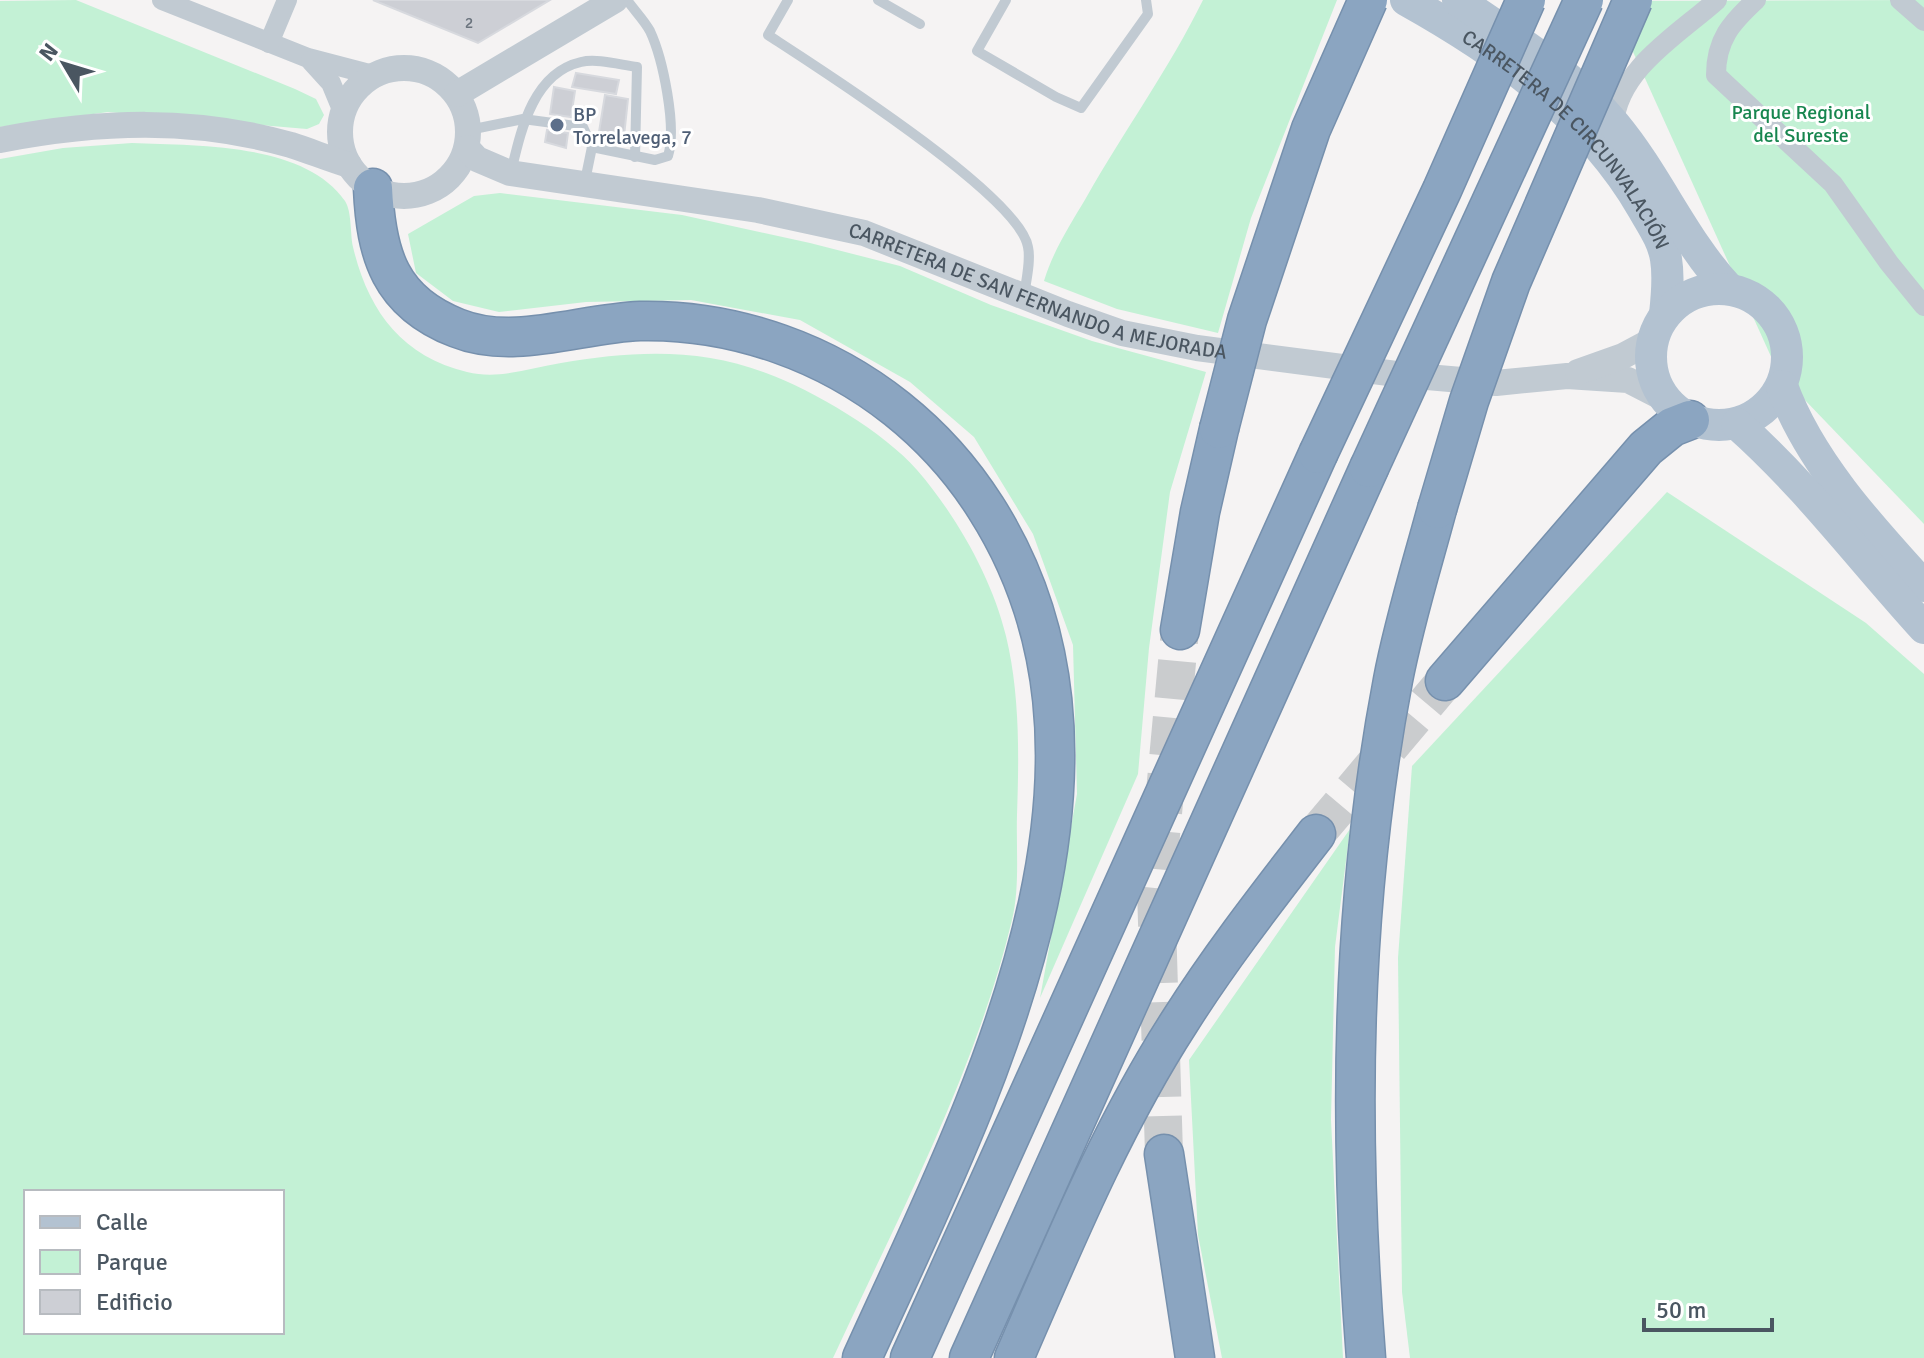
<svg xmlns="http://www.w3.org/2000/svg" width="1924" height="1358" viewBox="0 0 1924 1358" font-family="Signika,sans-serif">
	<rect width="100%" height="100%" fill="#f5f3f3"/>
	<g fill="#c3f1d5" fill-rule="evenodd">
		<path d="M76 0 295 89 316 99 324 115 319 124 307 129 108 112 0 127V1Z"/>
		<path d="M1203 0H1337L1251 218 1218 333 1117 309 1044 281C1053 251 1070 225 1086 198 1124 131 1169 69 1203 0Z"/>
		<path d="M1924 0V524L1778 372 1610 1Z"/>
		<path d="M132 143C196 146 304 142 345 201 352 212 350 233 353 247 368 310 401 356 467 372 499 380 530 368 561 363 630 351 699 347 766 373 813 390 884 432 917 470 956 515 992 578 1006 636 1020 694 1019 757 1017 815 1016 849 1020 887 1012 920 975 1074 899 1215 833 1358H0V159L63 148ZM26 1192H282V1332H26Z"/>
		<path d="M500 193 682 215 810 243 900 266 991 305 1092 341 1206 372 1170 492 1149 648 1138 774 1040 998 1077 794 1073 645 1033 534 974 437 910 382 800 320 691 300 586 302 499 312 453 301 416 273 408 234 474 196Z"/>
		<path d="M1667 492 1866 623 1924 674V1358H1410L1402 1292 1398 958 1412 766Z"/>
		<path d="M1350 829 1335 947 1331 1120 1343 1358H1222L1198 1235 1189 1060Z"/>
	</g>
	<g fill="#cdcfd5" stroke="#d7d9de" stroke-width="2">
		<path d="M373 0H550L478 43Z"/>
		<path d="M576 73 619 80 616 94 572 87Z"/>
		<path d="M554 87 575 91 571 117 550 114Z"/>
		<path d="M605 95 628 99 624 136 599 132Z"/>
		<path d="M547 130 568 133 566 148 545 142Z"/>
	</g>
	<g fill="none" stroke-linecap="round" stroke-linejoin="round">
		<g stroke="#caccce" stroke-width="38" stroke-dasharray="38 19" stroke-linecap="butt">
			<path d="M1316 834 1445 681"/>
			<path d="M1164 1154 1156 889 1180 630"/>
		</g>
		<g stroke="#7690ad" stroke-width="41">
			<g id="motorway">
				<path d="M373 188C376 255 390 302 457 328 514 351 581 323 640 321 687 320 735 328 780 344 865 374 938 432 986 508 1155 773 975 1108 862 1358"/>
				<path d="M1180 630 1200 512 1219 429"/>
				<path d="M1445 681 1646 448 1672 427 1690 420"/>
				<path d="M1164 1154 1195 1358"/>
				<path d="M910 1358 1318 454"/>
				<path d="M969 1358 1369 468"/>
				<path d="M1014 1358C1064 1243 1112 1126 1180 1021 1221 956 1269 895 1316 834"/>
				<path d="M1366 1358C1348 1129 1350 906 1393 680 1404 622 1422 565 1437 509"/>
			</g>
		</g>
		<g stroke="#c1cad2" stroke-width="10">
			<path d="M788 0 768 35C817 67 1019 195 1028 247 1031 261 1026 281 1024 296"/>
			<path d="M878 0 920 24"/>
			<path d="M1006 0 977 51 1056 97 1081 108 1148 14 1146 0"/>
			<path d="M469 130 523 119 583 127 592 147 655 160 668 156C677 127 663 59 650 31 644 20 634 10 627 0"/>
			<path d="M511 172C521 130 533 73 581 62 597 58 621 65 637 67L635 157"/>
			<path d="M585 181 592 147"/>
		</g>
		<g stroke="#c1cad2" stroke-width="20">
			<path d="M162 0 308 58 373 75"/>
			<path d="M1756 0C1731 23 1716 40 1716 75L1833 184 1889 263 1924 306"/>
			<path d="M1900 0 1924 21"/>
			<path d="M269 43 287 0"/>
			<path d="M311 61 331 83 343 112"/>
			<path d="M1614 124C1618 69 1679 34 1717 0"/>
		</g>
		<g stroke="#c1cad2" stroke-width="26">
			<circle cx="404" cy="132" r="64"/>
			<path d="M457 94 615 0"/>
			<path d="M0 140C99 121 193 117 291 145 310 151 329 159 349 165"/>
			<path id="s1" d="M467 148 477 159 510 173 758 210 864 233 1068 314 1122 333 1197 348 1404 375 1496 383 1567 376 1628 380 1663 398"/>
			<path d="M1578 372 1623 356 1653 340"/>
		</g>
		<g stroke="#b3c2d1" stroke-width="32">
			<path id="s2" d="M1406 0C1499 52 1589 115 1643 209 1652 225 1663 240 1666 259 1669 277 1667 296 1665 314"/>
			<path d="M1458 0C1513 38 1572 73 1615 125 1658 177 1683 240 1729 289"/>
			<circle cx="1719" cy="357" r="68"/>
			<path d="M1782 386C1809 461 1871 528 1924 586"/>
			<path d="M1737 424C1806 485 1862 560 1924 628"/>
		</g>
		<use href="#motorway" stroke="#8ba5c1" stroke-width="38"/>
		<g stroke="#7690ad" stroke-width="41" stroke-linecap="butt">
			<g id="motorway-bridge">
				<path d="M1219 429 1247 320 1311 129 1368 0"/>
				<path d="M1318 454 1442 190 1526 0"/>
				<path d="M1369 468 1584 0"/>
				<path d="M1437 509 1469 401 1511 282 1633 0"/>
			</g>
		</g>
		<use href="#motorway-bridge" stroke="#8ba5c1" stroke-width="38"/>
	</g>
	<circle fill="#5c6f8a" stroke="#fff" stroke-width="3" cx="557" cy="125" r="8"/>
	<g text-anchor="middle" stroke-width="6" stroke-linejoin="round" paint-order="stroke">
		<g font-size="16" fill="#6b747e">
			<text x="469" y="28">2</text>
		</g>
		<g font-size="20" fill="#17864f" stroke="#fff">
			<text x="1801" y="119">Parque Regional<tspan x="1801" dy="23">del Sureste</tspan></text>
		</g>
		<g font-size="20" fill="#4e5e75" stroke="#fff" text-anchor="start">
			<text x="573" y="121">BP<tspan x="573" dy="23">Torrelavega, 7</tspan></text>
		</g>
		<g font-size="20" fill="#4a5661" stroke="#fff">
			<text dy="7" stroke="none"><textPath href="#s2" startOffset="216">CARRETERA DE CIRCUNVALACIÓN</textPath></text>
			<text dy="7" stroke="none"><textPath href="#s1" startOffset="594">CARRETERA DE SAN FERNANDO A MEJORADA</textPath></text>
		</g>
	</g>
	<rect x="24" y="1190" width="260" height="144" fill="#ffffff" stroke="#b7bbc0" stroke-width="2"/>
	<rect x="40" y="1216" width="40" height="12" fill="#b3c2d1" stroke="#b7bbc0" stroke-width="2"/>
	<text x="96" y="1230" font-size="24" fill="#4a5661">Calle</text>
	<rect x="40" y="1250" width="40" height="24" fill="#c3f1d5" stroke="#b7bbc0" stroke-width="2"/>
	<text x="96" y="1270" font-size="24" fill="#4a5661">Parque</text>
	<rect x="40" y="1290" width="40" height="24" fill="#cdcfd5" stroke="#b7bbc0" stroke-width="2"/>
	<text x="96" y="1310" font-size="24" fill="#4a5661">Edificio</text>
	<g transform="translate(64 64) rotate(308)" stroke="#ffffff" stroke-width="6" paint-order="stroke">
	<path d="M0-6L14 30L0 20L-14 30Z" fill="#4a5661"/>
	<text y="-12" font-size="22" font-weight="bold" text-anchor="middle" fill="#4a5661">N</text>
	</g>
	<path d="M1644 1318v12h128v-12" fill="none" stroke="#4a5661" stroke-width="4"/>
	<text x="1656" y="1318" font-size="24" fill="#4a5661" stroke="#ffffff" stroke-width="6" paint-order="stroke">50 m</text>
</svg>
